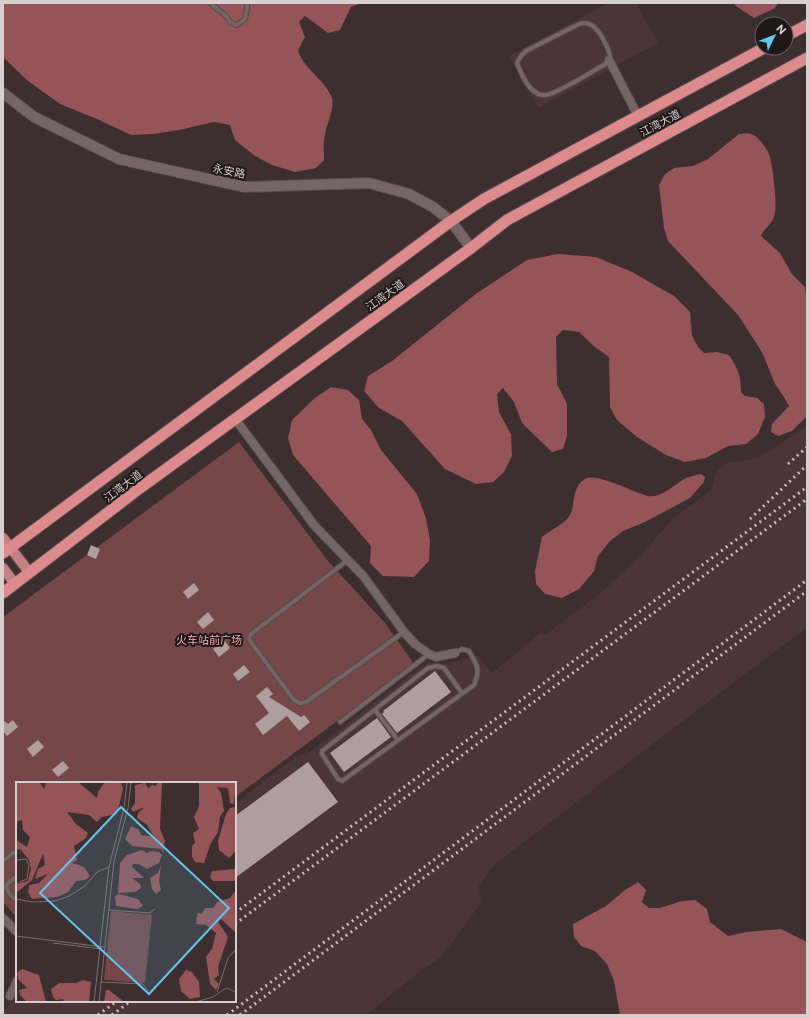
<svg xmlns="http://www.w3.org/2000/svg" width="810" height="1018" viewBox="0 0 810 1018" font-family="Commissioner,'Noto Sans SC',sans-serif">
	<rect width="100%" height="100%" fill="#3d2e2f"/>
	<g fill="#4b3536">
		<path d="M608 3H636L658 43 538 108 509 56Z"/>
		<path d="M807 426V628L762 661 494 865 479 886 481 903 441 957 419 972 370 1012 364 1015H3V1010L17 998V1001H235V803L297 756 311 751 428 662 443 664 477 656 492 673 542 632 545 635 602 592 640 556 672 519 711 490 717 471 726 463 758 458Z"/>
	</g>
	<path fill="#764749" d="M239 442 328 561 385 623 414 664 235 797V783H17V918L3 902V617Z"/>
	<g fill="#955457">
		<path d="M3 3H362L351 7 340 30 328 33 305 16 299 22 305 37 298 50C304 70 324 78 332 98 335 108 326 125 325 135 323 143 324 152 324 160L316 168 295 172 272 165 255 156 235 140 230 125 214 122 179 130 154 134 131 135 97 119 60 104 28 81 3 57Z"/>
		<path d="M734 3H778L775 8 754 18 736 6Z"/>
		<path d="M739 134C742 134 748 133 751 134 758 135 769 151 770 157 773 169 777 202 775 213 773 224 765 227 761 236L780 253 792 274 805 287 807 303V416L792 431 778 436 771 432 772 424 789 406 784 397 775 384 762 352 738 315 668 241 664 228 659 185 665 174 674 168 693 166 708 159Z"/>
		<path d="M558 254 596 257 632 272 674 296 690 312 692 336 698 347 704 353 717 352 729 355C738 369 741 375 741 392L745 396 757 398 764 404 765 417 758 434 746 444 728 446 706 458 685 462 666 455 637 437 617 420 610 407 609 357 595 347 579 332 563 330 556 337 557 384 567 404V436L563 449 552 452 522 423 514 402 503 388 497 394 499 412 511 434 512 456 504 472 493 482 476 484 445 469 402 421 379 408 364 391 368 376 392 361 477 293 527 260Z"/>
		<path d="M331 387 348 390 359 400 362 419 371 430 381 450 417 494 426 518 430 540 429 561 414 577 383 576 370 563 371 546 293 455 288 438 292 420 315 398Z"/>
		<path d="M701 474 705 477 704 482 690 498 645 522 623 531 610 541 598 556 594 571 579 589 562 598 545 594 536 584 535 571 542 537C548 532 563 524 567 519 578 507 569 489 585 479 597 472 634 493 648 496 663 498 674 484 686 478 691 476 696 475 701 474Z"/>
		<path d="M638 882 646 890 642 902 649 908H659L682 901 695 900 707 909 710 922 728 936 746 932 781 929 807 942V1015H620L614 981 607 964 595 951 581 946 574 937 573 924 606 906 625 890Z"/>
	</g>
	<g fill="#af9e9e">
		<path d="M91 545 100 549 96 559 87 555Z"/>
		<path d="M194 583 199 590 188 599 183 592Z"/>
		<path d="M208 612 214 620 203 629 197 622Z"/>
		<path d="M224 640 230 648 219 657 213 649Z"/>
		<path d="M244 665 250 672 238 681 233 674Z"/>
		<path d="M435 671 451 692 397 733 382 714 384 712 383 711Z"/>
		<path d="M267 687 273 694 269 697 301 717 304 715 310 722 299 731 287 716 263 735 255 724 269 713 256 696Z"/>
		<path d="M377 718 391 737 344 772 330 753Z"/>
		<path d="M3 720 8 724 13 720 18 727 7 736 3 731Z"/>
		<path d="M38 740 44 747 33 757 27 749Z"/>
		<path d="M63 761 69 768 58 777 52 770Z"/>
		<path d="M308 762 338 802 235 878V816Z"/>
	</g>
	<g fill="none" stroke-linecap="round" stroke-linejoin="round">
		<g stroke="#564a4b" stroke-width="6">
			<g id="service">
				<path d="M210 3 225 15 231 23 237 25 245 19 247 8V3"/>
				<path d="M585 23C590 24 593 25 596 29 601 34 611 52 610 58 609 61 606 63 604 65 591 72 559 93 546 95 531 97 521 74 517 63L521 56 526 51 579 24Z"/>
				<path d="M348 560 251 634 249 638 250 641 294 700 300 703 306 702 404 632"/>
				<path d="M455 653 462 649 469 651C477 665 481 669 474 685L342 781 338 779 322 754V751L428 668 437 666 444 668 462 693"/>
				<path d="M375 710 398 740"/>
				<path d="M340 722 429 654"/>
				<path d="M3 861 17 850"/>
				<path d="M17 876 7 884 6 888 12 897 17 900"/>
			</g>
		</g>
		<g stroke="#564a4b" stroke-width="10">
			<g id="minor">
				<path d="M609 60 638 116"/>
				<path d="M236 420 314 525 364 577 404 632 415 644 429 654 436 657 455 653"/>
				<path d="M3 918 17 932"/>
				<path d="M10 996 17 981"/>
			</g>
		</g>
		<g stroke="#564a4b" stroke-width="12">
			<path id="tertiary" d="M3 93 34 117 119 159 244 187 369 183 409 194 433 207 451 221 471 248"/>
		</g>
		<g stroke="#564a4b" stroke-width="12">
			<g id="primary">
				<path d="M3 538 29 572"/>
				<path d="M3 568 15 584"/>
			</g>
		</g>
		<g stroke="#564a4b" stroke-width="13">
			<g id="trunk">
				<path d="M786 36 807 25"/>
				<path d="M3 553 451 221 484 199 764 48"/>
				<path d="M3 593 140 488 471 248 507 220 807 58"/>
			</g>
		</g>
		<use href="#service" stroke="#766565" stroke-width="4"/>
		<use href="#minor" stroke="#766565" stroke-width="8"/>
		<use href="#tertiary" stroke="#766565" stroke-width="10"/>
		<use href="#primary" stroke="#c38183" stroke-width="10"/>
		<use href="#trunk" stroke="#dd8a8d" stroke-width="11"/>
		<g stroke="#c4bbbb" stroke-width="3" stroke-dasharray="2 4" stroke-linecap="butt">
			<path d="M788 464 807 447"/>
			<path d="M750 519 807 465"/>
			<path d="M235 913 807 487"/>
			<path d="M235 924 807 499"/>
			<path d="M98 1015 117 1001"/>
			<path d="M112 1015 131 1001"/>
			<path d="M227 1015 807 580"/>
			<path d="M240 1015 807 591"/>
		</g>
	</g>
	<g text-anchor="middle" stroke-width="4" stroke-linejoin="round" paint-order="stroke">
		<g font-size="11" fill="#d8cfcf" stroke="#1f1818">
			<text transform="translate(660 123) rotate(-28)" y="4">江湾大道</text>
			<text transform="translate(229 171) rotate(11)" y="4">永安路</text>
			<text transform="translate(385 295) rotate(-36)" y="4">江湾大道</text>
			<text transform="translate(123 486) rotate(-37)" y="4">江湾大道</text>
		</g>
		<g font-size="11" fill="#f6a8a9" stroke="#1f1818">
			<text x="209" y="644">火车站前广场</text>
		</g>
	</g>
	<g transform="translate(16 782)">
		<rect width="220" height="220" fill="#3d2e2f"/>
		<path d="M95 129 136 133 129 201 88 198Z" fill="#764749"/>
		<path d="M0 0H23L28 7 30 0H62L81 16 82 10 89 0H105L107 7 101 32 86 35 81 40 73 33 51 30 60 42 72 51 70 56 58 64 61 78 56 81 68 85 74 94 69 98 60 99 52 110 41 115 16 117 12 110 13 103 23 101 32 92 19 97 22 87 29 83 27 72 16 98 0 111V102L12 99 15 87 13 78 4 67 1 68 0 76V58L11 65 14 55 7 48 6 38 0 40ZM142 0H146L144 47 149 59 147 72 146 67 116 64 109 57 115 44 123 48 125 53 138 55 131 43 121 36 122 31 129 25 117 30 115 27 119 21V3L129 1 132 6 136 3 140 4ZM183 0H220L218 22 214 21 212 6 201 5 205 11 208 29 204 35 202 50 194 63 188 81 179 80 176 75V64L179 61 177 51 183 47 178 35 183 24ZM219 25 220 69 213 76 203 68 202 59 210 32 214 26ZM126 68 131 71 135 69 143 70 146 73 143 81 131 87 123 82H117L116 85 128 96H116L124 102 125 106 119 110 102 111 104 81 111 73ZM145 83 143 100 145 108 140 112 136 107 134 96 142 91ZM220 87V99H197L194 95 196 89ZM220 108V151L205 137 202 140 212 155 202 185 203 193 198 197 203 202 200 208 194 202 190 175 196 167 200 151 190 143 180 142 181 133 182 131 186 132 189 126H197L201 120 214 116ZM103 112 122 117 127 124 121 127 100 124 99 114ZM6 187 23 193 30 220H11L5 214 3 208 11 206 2 197 1 191ZM170 188 176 190 183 200 184 215 174 217 165 209 163 197ZM67 198 75 200 73 220H48L47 217 40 218 37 215 35 207 43 201H60ZM90 208H93L108 220H88Z" fill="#955457"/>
		<path fill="none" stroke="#7b6e6f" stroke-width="1" d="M0 78 10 77 13 83 11 97 4 100M0 117 16 120 40 119 53 114 69 104 81 90 93 85M93 128 134 131 139 127M0 154 88 165M37 161 86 167M85 200 127 202 132 209M201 210 212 176 220 167M78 220 93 85 108 26 111 0M83 220 98 79 112 26 115 0M180 220 197 215 210 206 220 210"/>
		<path fill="#64c5ee" fill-opacity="0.15" stroke="#64c5ee" stroke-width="2" d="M105 25 213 126 133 212 24 111Z"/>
		<rect width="220" height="220" fill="none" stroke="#d8cfcf" stroke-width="2"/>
	</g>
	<rect width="810" height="1018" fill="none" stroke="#d8cfcf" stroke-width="8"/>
	<g transform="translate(774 36) rotate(47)"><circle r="19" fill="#1f1818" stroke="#696161"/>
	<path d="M0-3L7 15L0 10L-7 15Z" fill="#64c5ee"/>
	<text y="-6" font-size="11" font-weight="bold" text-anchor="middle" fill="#d8cfcf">N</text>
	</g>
</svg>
